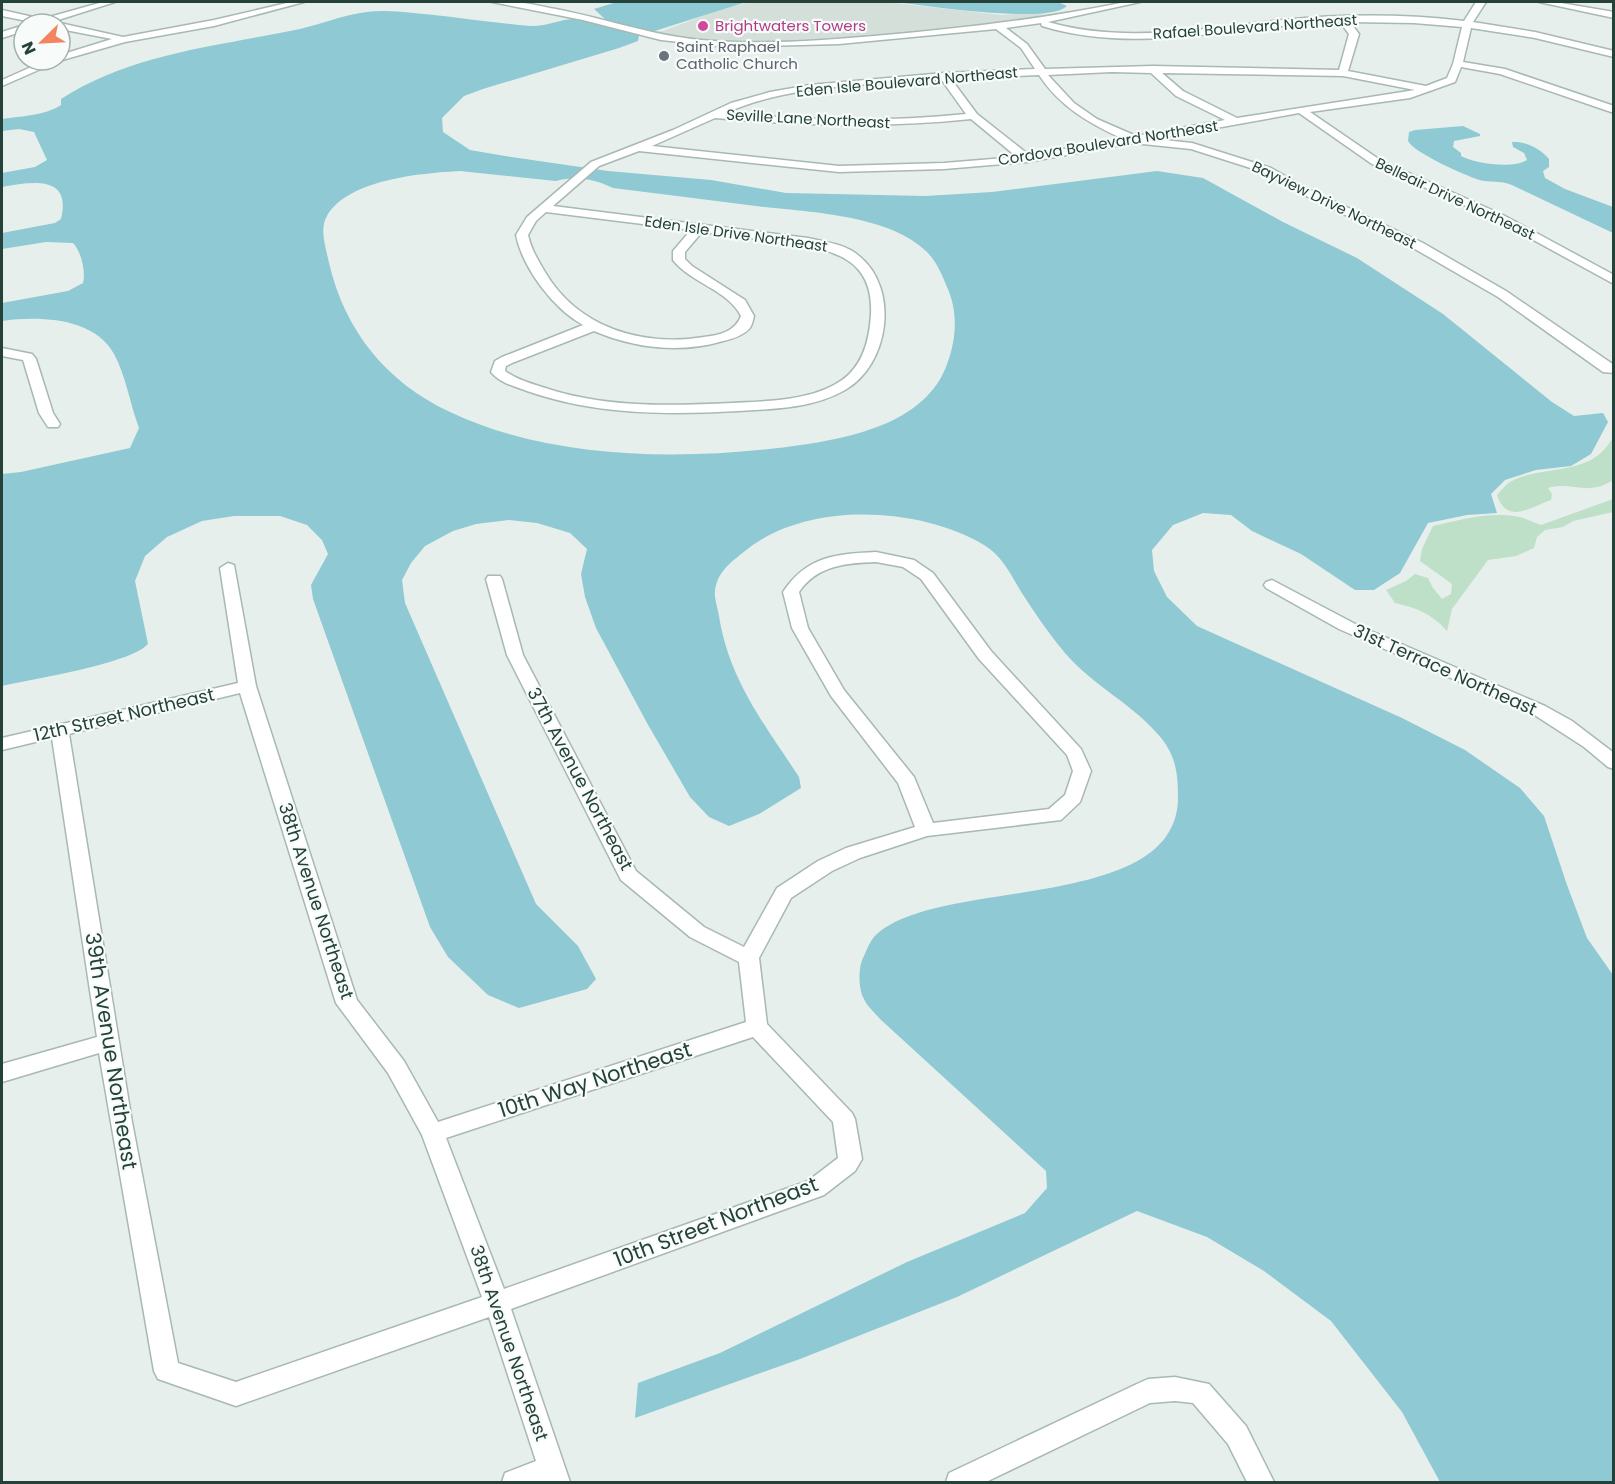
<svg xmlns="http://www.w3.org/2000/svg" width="1615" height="1484" viewBox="0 0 1615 1484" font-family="Poppins,sans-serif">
	<rect width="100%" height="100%" fill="#e6efeb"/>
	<path fill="#d4dfda" d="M751 2H885L1001 15 1051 12 1005 25 793 43 712 42 682 40 651 32 663 31 727 7Z"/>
	<g fill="#bfe0c8">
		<path d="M1613 437V480C1587 497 1573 481 1548 488L1552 494 1551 500C1532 506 1507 526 1497 495 1501 491 1505 485 1510 482 1544 463 1591 479 1613 437Z"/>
		<path d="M1613 499V512L1573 521 1563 527 1545 530 1537 537 1534 548 1516 556 1488 560 1452 609 1447 631C1432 614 1417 608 1395 603L1386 590 1406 581 1415 574 1428 578 1433 588 1442 599 1451 594 1452 584 1420 561 1422 549 1433 526C1460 520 1491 511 1519 517 1526 518 1534 523 1541 525Z"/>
	</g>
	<g fill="#8ec9d4" fill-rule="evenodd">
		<path d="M617 2H746L639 36 638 41 619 48 483 89 464 96 442 118 443 132 470 150 505 156 608 171 711 180 786 193 925 196 992 192 1157 171 1203 178 1283 222 1357 258 1443 314 1552 402 1574 416 1603 413 1608 422 1591 454 1571 466 1536 470 1505 480 1491 494 1497 513 1467 515 1428 523 1400 573 1374 590H1355L1301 554 1252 531 1231 515 1203 513 1173 525 1152 550 1154 571 1167 597 1197 626 1402 718 1465 750 1520 788 1544 816 1567 885 1587 938 1613 975V1482H1440L1402 1412 1331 1321 1264 1271 1207 1237 1137 1211 957 1297 800 1359 635 1418 638 1383 720 1353 907 1262 1025 1213 1047 1188 1046 1171 880 1019C875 1013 867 1006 864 999 858 989 858 966 864 956 867 949 871 939 877 934 940 877 1174 913 1178 800 1178 777 1177 758 1162 739 1135 705 1093 686 1065 653 1049 634 1034 612 1020 590 1010 573 1002 556 984 545 918 506 806 501 745 551 731 562 717 572 715 591 714 598 718 609 719 616 729 680 765 725 799 777L801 788 759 814 729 826 709 817 690 797 647 723 596 628 585 597 581 574 587 549 570 533 537 523 509 520 476 524 453 531 425 546 411 563 402 580 405 603 536 904 578 946 596 979 587 989 519 1008 488 995 448 957 430 927 313 599 311 585 328 554 322 540 307 525 280 516H234L202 521 167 537 145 556 135 581 148 644C130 664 32 679 2 686V474L21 472 130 448 139 428C130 404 126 376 114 354 94 317 38 316 2 321V303L68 291 83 283C86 271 81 251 73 243L46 242 2 249V233L55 223 61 219C72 174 31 182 2 187V173L35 167 47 160 34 132 19 129 2 131V119C21 116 44 116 61 105V99C132 53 219 46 300 29 329 22 354 10 385 11 433 13 482 22 530 26 546 27 560 19 575 19 591 20 588 25 605 19L594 9ZM460 171 556 181C575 175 595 179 613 188 661 194 709 200 756 206 807 212 889 214 927 252 937 262 942 275 947 287 959 313 956 342 946 367 925 420 859 436 808 444 694 461 555 462 450 412 386 382 345 331 329 263 326 248 319 229 327 216 348 179 423 173 460 171Z"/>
		<path d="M894 2H1058L1067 6C1048 25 924 5 894 2Z"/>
		<path d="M1463 126 1480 134V136L1454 141 1453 147 1461 153V156C1476 164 1513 169 1527 160L1524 153 1513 147 1512 142C1525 141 1540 148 1549 159V167L1543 171 1545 178 1565 189 1613 207V233L1512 185C1500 180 1490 183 1479 180 1465 175 1414 153 1408 141L1409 132 1415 130Z"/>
	</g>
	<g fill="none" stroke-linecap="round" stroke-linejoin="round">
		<g stroke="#a8b8b2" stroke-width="3">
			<g id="minor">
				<path d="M103 2H115L52 22V24H30L32 22 2 16V10L42 19Z"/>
				<path d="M291 2H304L214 26 125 42 59 61 2 86V80L47 60H60V55L112 39 60 29V24H57L60 23 123 37 214 20Z"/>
				<path d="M492 2C511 0 531 4 550 8 601 17 649 35 701 40 758 45 817 41 874 36 958 29 1043 19 1126 2H1140L1048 22C1124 44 1206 28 1283 20 1343 14 1404 14 1464 21L1476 2H1486L1473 22 1535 32 1614 51V57L1535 38 1471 28 1463 62 1505 69 1614 106V113L1500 74 1461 67 1455 82 1410 98 1310 112 1380 160 1503 215 1614 275V284L1495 219 1372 164 1299 113 1155 139 1192 143 1271 168 1306 188 1423 243 1506 291 1614 365V373L1603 372 1498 297 1415 249 1298 192 1263 172 1191 149 1133 143 1027 162 944 169 839 172 639 151 599 166 553 206 808 238C825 242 846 244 859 256 900 289 889 365 845 390 814 408 774 409 739 411 666 415 596 415 527 391 514 386 500 383 491 372L495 361 502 357 583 325C554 309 523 269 516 235L527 217 591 162 673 130 731 103 770 92 810 85 944 73 1035 69 1021 48 996 29 839 44 727 47 661 40 583 20ZM1340 22 1349 34 1339 70 1153 66 1045 69 1027 44 1006 28 1041 23 1042 26C1140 56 1241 24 1340 22ZM1350 22 1414 23 1462 27 1453 64 1447 78 1426 86 1348 71 1359 34ZM1112 72 1151 73 1176 96 1225 120 1136 136 1097 119 1074 103 1048 75ZM1162 73 1343 76 1415 90 1237 118 1183 91ZM1039 75C1060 107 1089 123 1123 139L1029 155 977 114 951 79ZM941 79 966 114C886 122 806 121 726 113 789 84 873 85 941 79ZM715 118C801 126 885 128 971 119L1017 157 944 163 839 166 652 146ZM546 212 691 230 673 251V260C691 283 728 290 741 316 735 332 719 335 704 337 642 347 578 328 545 272 538 260 531 249 528 235L536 221ZM702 232C728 235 753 238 779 242 833 249 879 257 870 325 867 350 858 373 834 385 804 401 766 401 732 403 668 406 603 408 542 387 529 383 516 379 505 371L506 366 512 363 594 331C634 348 680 354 723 341 732 339 742 336 749 329 752 326 753 320 754 316L745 300 692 266 685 259V252Z"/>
				<path d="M1539 2H1555L1614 12V18Z"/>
				<path d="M24 25V31L2 38V32Z"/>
				<path d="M2 348 32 354 36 359 53 413 60 424 58 427H48L39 413 24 363 23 360 2 356Z"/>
				<path d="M876 552 914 560 933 573 991 651 1081 749 1091 771 1080 802 1061 820 927 836 860 858 832 871 791 898 759 958 767 1024 852 1113 855 1119 862 1159 855 1171 824 1195 511 1309 570 1482H502L505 1473 536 1461 489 1317 236 1406 158 1379 154 1371 99 1053 2 1082V1064L97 1037 52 738 2 750V738L238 683 220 568 228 563 234 565 256 686 357 1000 404 1061 438 1122 746 1022 739 962 690 937 621 880 507 655 486 579 488 576H500L502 579 523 655 636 871 704 927 744 947 777 888 818 861 846 848 915 827 898 783 831 696 792 628 783 592C807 556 836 554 876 552ZM876 562 903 567 921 579 979 659 1067 755 1073 771 1065 795 1049 809 933 823 914 777 844 690 808 628 799 592C817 565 847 563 876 562ZM240 693 336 1003 388 1073 422 1135 482 1297 236 1382 178 1363 132 1122 69 734ZM753 1037 833 1122 838 1158 808 1181 504 1289 446 1138Z"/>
				<path d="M1272 580 1359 626 1545 706 1572 721 1614 753V769L1608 767 1584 747 1533 714 1339 629 1266 588 1264 585 1266 582Z"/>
				<path d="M1175 1377 1209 1384 1246 1426 1274 1482H1247L1228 1444 1193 1403 1175 1401 1150 1403 986 1482H946L949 1473 1139 1383 1148 1379Z"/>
			</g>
		</g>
		<use href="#minor" fill="#fff" fill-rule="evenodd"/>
	</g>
	<circle fill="#d1479c" stroke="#f7fbf9" stroke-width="2" cx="703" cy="26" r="6"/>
	<circle fill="#6b7280" stroke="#f7fbf9" stroke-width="2" cx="664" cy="56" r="6"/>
	<g text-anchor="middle" stroke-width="4.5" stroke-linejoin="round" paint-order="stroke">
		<g font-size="15" fill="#b23c85" stroke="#f7fbf9" text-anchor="start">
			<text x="715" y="31">Brightwaters Towers</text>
		</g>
		<g font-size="15" fill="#24423a" stroke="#f7fbf9">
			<text transform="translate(1255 27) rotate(-4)" y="5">Rafael Boulevard Northeast</text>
			<text transform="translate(907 82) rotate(-5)" y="5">Eden Isle Boulevard Northeast</text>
			<text transform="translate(808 119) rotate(3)" y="5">Seville Lane Northeast</text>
			<text transform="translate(1108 143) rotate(-9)" y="5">Cordova Boulevard Northeast</text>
			<text transform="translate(1455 199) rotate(25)" y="5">Belleair Drive Northeast</text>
			<text transform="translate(1334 205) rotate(26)" y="5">Bayview Drive Northeast</text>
			<text transform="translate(736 234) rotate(8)" y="5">Eden Isle Drive Northeast</text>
		</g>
		<g font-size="15" fill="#5b616d" stroke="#f7fbf9" text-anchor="start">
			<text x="676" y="52">Saint Raphael<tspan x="676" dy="17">Catholic Church</tspan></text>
		</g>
		<g font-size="18" fill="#24423a" stroke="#f7fbf9">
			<text transform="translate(1445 670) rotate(24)" y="6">31st Terrace Northeast</text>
			<text transform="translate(124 715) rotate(-13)" y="6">12th Street Northeast</text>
			<text transform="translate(580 779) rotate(62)" y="6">37th Avenue Northeast</text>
			<text transform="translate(316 901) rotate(72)" y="6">38th Avenue Northeast</text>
			<text transform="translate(509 1343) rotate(71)" y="6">38th Avenue Northeast</text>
		</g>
		<g font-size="21" fill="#24423a" stroke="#f7fbf9">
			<text transform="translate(111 1051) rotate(81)" y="7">39th Avenue Northeast</text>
			<text transform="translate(595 1080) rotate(-18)" y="7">10th Way Northeast</text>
			<text transform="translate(716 1222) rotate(-21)" y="7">10th Street Northeast</text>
		</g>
	</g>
	<rect width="1615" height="1484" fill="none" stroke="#24423a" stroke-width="6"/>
	<g transform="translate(42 42) rotate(246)"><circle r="28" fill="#f7fbf9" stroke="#a3b1ad" stroke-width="1.5"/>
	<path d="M0-4.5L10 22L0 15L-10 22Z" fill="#f4845f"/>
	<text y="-9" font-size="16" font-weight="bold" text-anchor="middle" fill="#24423a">N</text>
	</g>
</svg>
